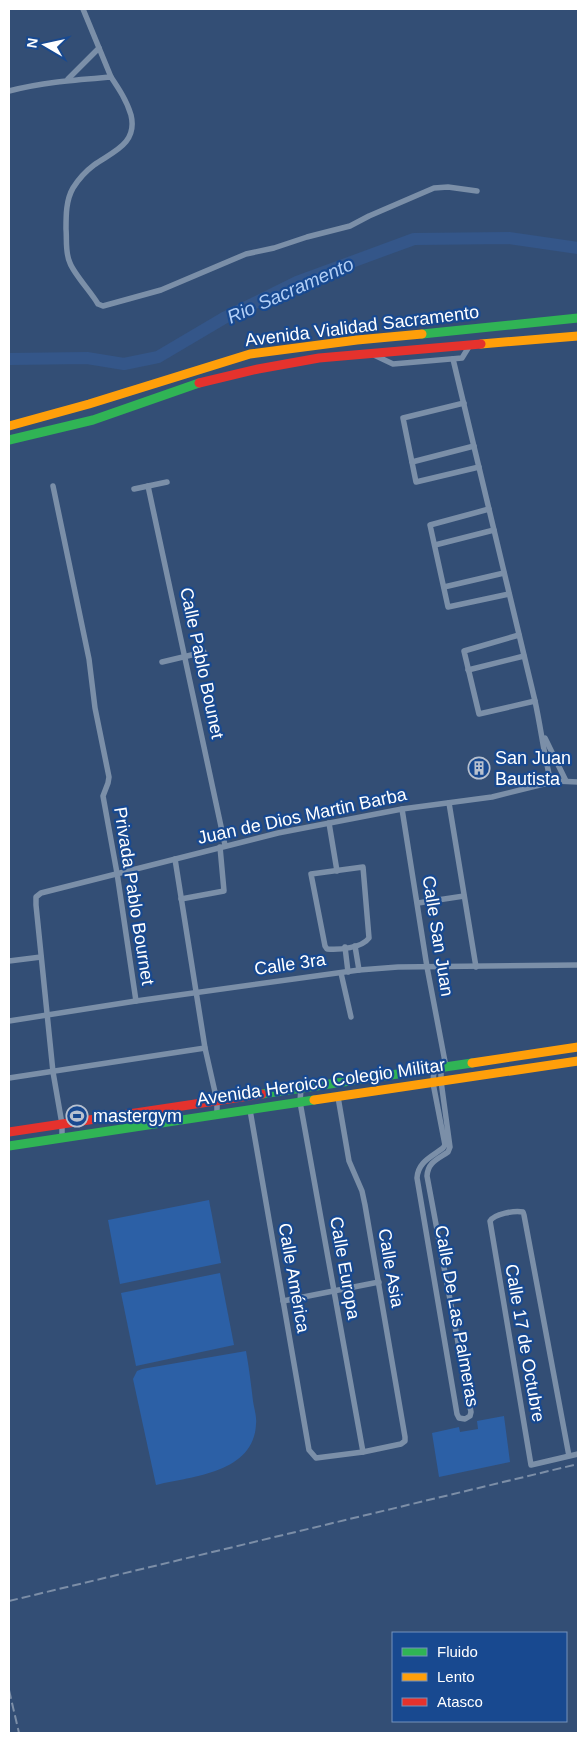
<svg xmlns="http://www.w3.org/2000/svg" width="587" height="1742" viewBox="0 0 587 1742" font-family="Arial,sans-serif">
	<rect width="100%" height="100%" fill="#334e75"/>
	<g fill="#2c60a6">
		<path d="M209 1200 221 1263 120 1284 108 1220Z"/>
		<path d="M220 1273 234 1345 136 1366 121 1293Z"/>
		<path d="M246 1351C249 1368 251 1384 253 1401 254 1408 257 1417 256 1424 254 1473 193 1476 156 1485L133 1379 137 1371 142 1369Z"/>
		<path d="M504 1416 510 1462 439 1477 432 1433 459 1427 460 1432 478 1429 477 1421Z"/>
	</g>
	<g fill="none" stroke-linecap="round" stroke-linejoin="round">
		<path stroke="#345689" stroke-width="12" d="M9 359 87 358 124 364 158 357 224 318 297 282 414 239 509 238 578 248"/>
		<g stroke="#7b8fa8" stroke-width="5.5">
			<path d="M83 9 111 77"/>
			<path d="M68 79 99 48"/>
			<path d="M9 91C44 82 75 80 111 77 119 89 127 101 131 115 138 144 112 152 94 165 86 171 78 180 73 188 66 200 66 215 66 229 67 240 65 253 70 263 74 274 91 292 98 304L103 306 161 290 246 254 274 248 307 237 350 226 369 216 434 188 448 187 477 191"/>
			<path d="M374 355 393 364 462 358 470 345"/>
			<path d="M453 359 535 701C541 728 544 756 551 782"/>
			<path d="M464 403 403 418 416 482 479 467"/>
			<path d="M412 462 474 446"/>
			<path d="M53 486 89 659 95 708 109 777 108 783 103 796 117 873 136 1001"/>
			<path d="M148 486 225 845"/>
			<path d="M134 489 167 482"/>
			<path d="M489 509 430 525 448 607 509 594"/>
			<path d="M435 545 494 530"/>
			<path d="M444 587 504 573"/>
			<path d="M519 635 464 651 479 714 535 701"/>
			<path d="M162 662 204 652"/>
			<path d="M468 670 524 656"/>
			<path d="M545 738 566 781"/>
			<path d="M449 803 476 967"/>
			<path d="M402 809 427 967 446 1067"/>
			<path d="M329 823 337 871"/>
			<path d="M175 859 205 1048 217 1101V1114"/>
			<path d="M363 867 369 938C362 948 339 950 327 949L325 946 311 874Z"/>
			<path d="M181 899 224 891 220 847"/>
			<path d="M418 903 464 896"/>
			<path d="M355 946 359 970"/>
			<path d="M345 947 348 972"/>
			<path d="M9 961 41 957"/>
			<path d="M341 973 351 1017"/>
			<path d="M9 1021 136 1001 359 970 398 967 578 965"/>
			<path d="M434 1069 433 1083 445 1145 443 1148C431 1157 418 1162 417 1178L457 1414 459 1418 465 1419 470 1416 471 1412 427 1176C428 1162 438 1159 448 1152L450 1147 441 1081V1068"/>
			<path d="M9 1078 205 1048"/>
			<path d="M301 1088 300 1102 363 1452"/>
			<path d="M250 1110 309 1450 316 1458 363 1452 401 1444 405 1441V1437L365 1205 362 1191 349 1161 338 1097"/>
			<path d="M62 1137V1124L53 1072 36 905V897L41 893 278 833 402 809 492 797 556 781 578 782"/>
			<path d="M283 1301 379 1282"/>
			<path d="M569 1456 524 1215 523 1212C515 1210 494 1214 490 1221L531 1465 578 1454"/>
		</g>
		<g stroke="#30b455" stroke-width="9">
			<path d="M422 334 578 318"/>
			<path d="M9 440 93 420 199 383"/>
			<path d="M262 1094 472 1063"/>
			<path d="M9 1146 314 1100"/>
		</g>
		<g stroke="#ff9f0a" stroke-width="9">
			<path d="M481 344 578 336"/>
			<path d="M9 426 89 404 250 354 357 340 422 334"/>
			<path d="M472 1063 578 1047"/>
			<path d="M314 1100 578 1061"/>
		</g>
		<g stroke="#e5322d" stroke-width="9">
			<path d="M199 383 258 369 319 358 481 344"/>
			<path d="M9 1132 262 1094"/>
		</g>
		<g stroke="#7c8ea7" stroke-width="2" stroke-dasharray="9 4" stroke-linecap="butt">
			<path d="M9 1601 578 1464"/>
			<path d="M9 1690 19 1733"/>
		</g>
	</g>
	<defs>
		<g id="building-ring" transform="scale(1.125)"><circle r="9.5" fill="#184990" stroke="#b8c1cf" stroke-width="1.5"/><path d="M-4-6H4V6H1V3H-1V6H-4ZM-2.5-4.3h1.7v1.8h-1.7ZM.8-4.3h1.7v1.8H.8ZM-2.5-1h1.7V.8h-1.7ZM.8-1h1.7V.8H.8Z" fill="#b8c1cf"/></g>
		<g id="stadium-ring" transform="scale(1.125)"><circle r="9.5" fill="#184990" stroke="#b8c1cf" stroke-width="1.5"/><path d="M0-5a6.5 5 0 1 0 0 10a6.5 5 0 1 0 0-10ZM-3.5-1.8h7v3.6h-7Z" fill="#b8c1cf"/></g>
	</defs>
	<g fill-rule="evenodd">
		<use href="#building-ring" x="479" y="768"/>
		<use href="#stadium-ring" x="77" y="1116"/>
	</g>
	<g text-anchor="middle" stroke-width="4.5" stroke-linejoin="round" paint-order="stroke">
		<g font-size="18" fill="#fff" stroke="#184990">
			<text transform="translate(362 326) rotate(-7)" y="6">Avenida Vialidad Sacramento</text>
			<text transform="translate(202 663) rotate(78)" y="6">Calle Pablo Bounet</text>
			<text transform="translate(302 816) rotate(-12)" y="6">Juan de Dios Martin Barba</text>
			<text transform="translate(134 896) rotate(81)" y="6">Privada Pablo Bournet</text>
			<text transform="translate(438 936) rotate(81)" y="6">Calle San Juan</text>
			<text transform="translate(290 964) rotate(-8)" y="6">Calle 3ra</text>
			<text transform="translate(321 1082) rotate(-8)" y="6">Avenida Heroico Colegio Militar</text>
			<text transform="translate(345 1268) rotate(80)" y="6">Calle Europa</text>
			<text transform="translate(391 1268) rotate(80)" y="6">Calle Asia</text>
			<text transform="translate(294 1278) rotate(80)" y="6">Calle América</text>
			<text transform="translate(457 1316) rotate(80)" y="6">Calle De Las Palmeras</text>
			<text transform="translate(525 1343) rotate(80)" y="6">Calle 17 de Octubre</text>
		</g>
		<g font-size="18" fill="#fff" stroke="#184990" text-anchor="start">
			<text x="495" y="764">San Juan<tspan x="495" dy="21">Bautista</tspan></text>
			<text x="93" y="1122">mastergym</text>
		</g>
		<g font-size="19" font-style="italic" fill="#b2cff6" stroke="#184990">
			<text transform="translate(290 290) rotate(-24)" y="7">Rio Sacramento</text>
		</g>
	</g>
	<rect width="587" height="1742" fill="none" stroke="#ffffff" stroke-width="20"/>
	<rect x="392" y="1632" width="175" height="90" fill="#184990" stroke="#7492bc"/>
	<rect x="402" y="1648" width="25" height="8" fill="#30b455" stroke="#7492bc"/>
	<text x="437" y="1657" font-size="15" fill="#ffffff">Fluido</text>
	<rect x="402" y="1673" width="25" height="8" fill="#ff9f0a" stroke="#7492bc"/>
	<text x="437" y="1682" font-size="15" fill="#ffffff">Lento</text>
	<rect x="402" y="1698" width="25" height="8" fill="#e5322d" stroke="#7492bc"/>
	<text x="437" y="1707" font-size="15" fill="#ffffff">Atasco</text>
	<g transform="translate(45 45) rotate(279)" stroke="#184990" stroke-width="4" paint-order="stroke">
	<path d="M0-4L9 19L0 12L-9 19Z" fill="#ffffff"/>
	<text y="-8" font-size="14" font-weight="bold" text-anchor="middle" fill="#ffffff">N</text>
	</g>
</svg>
